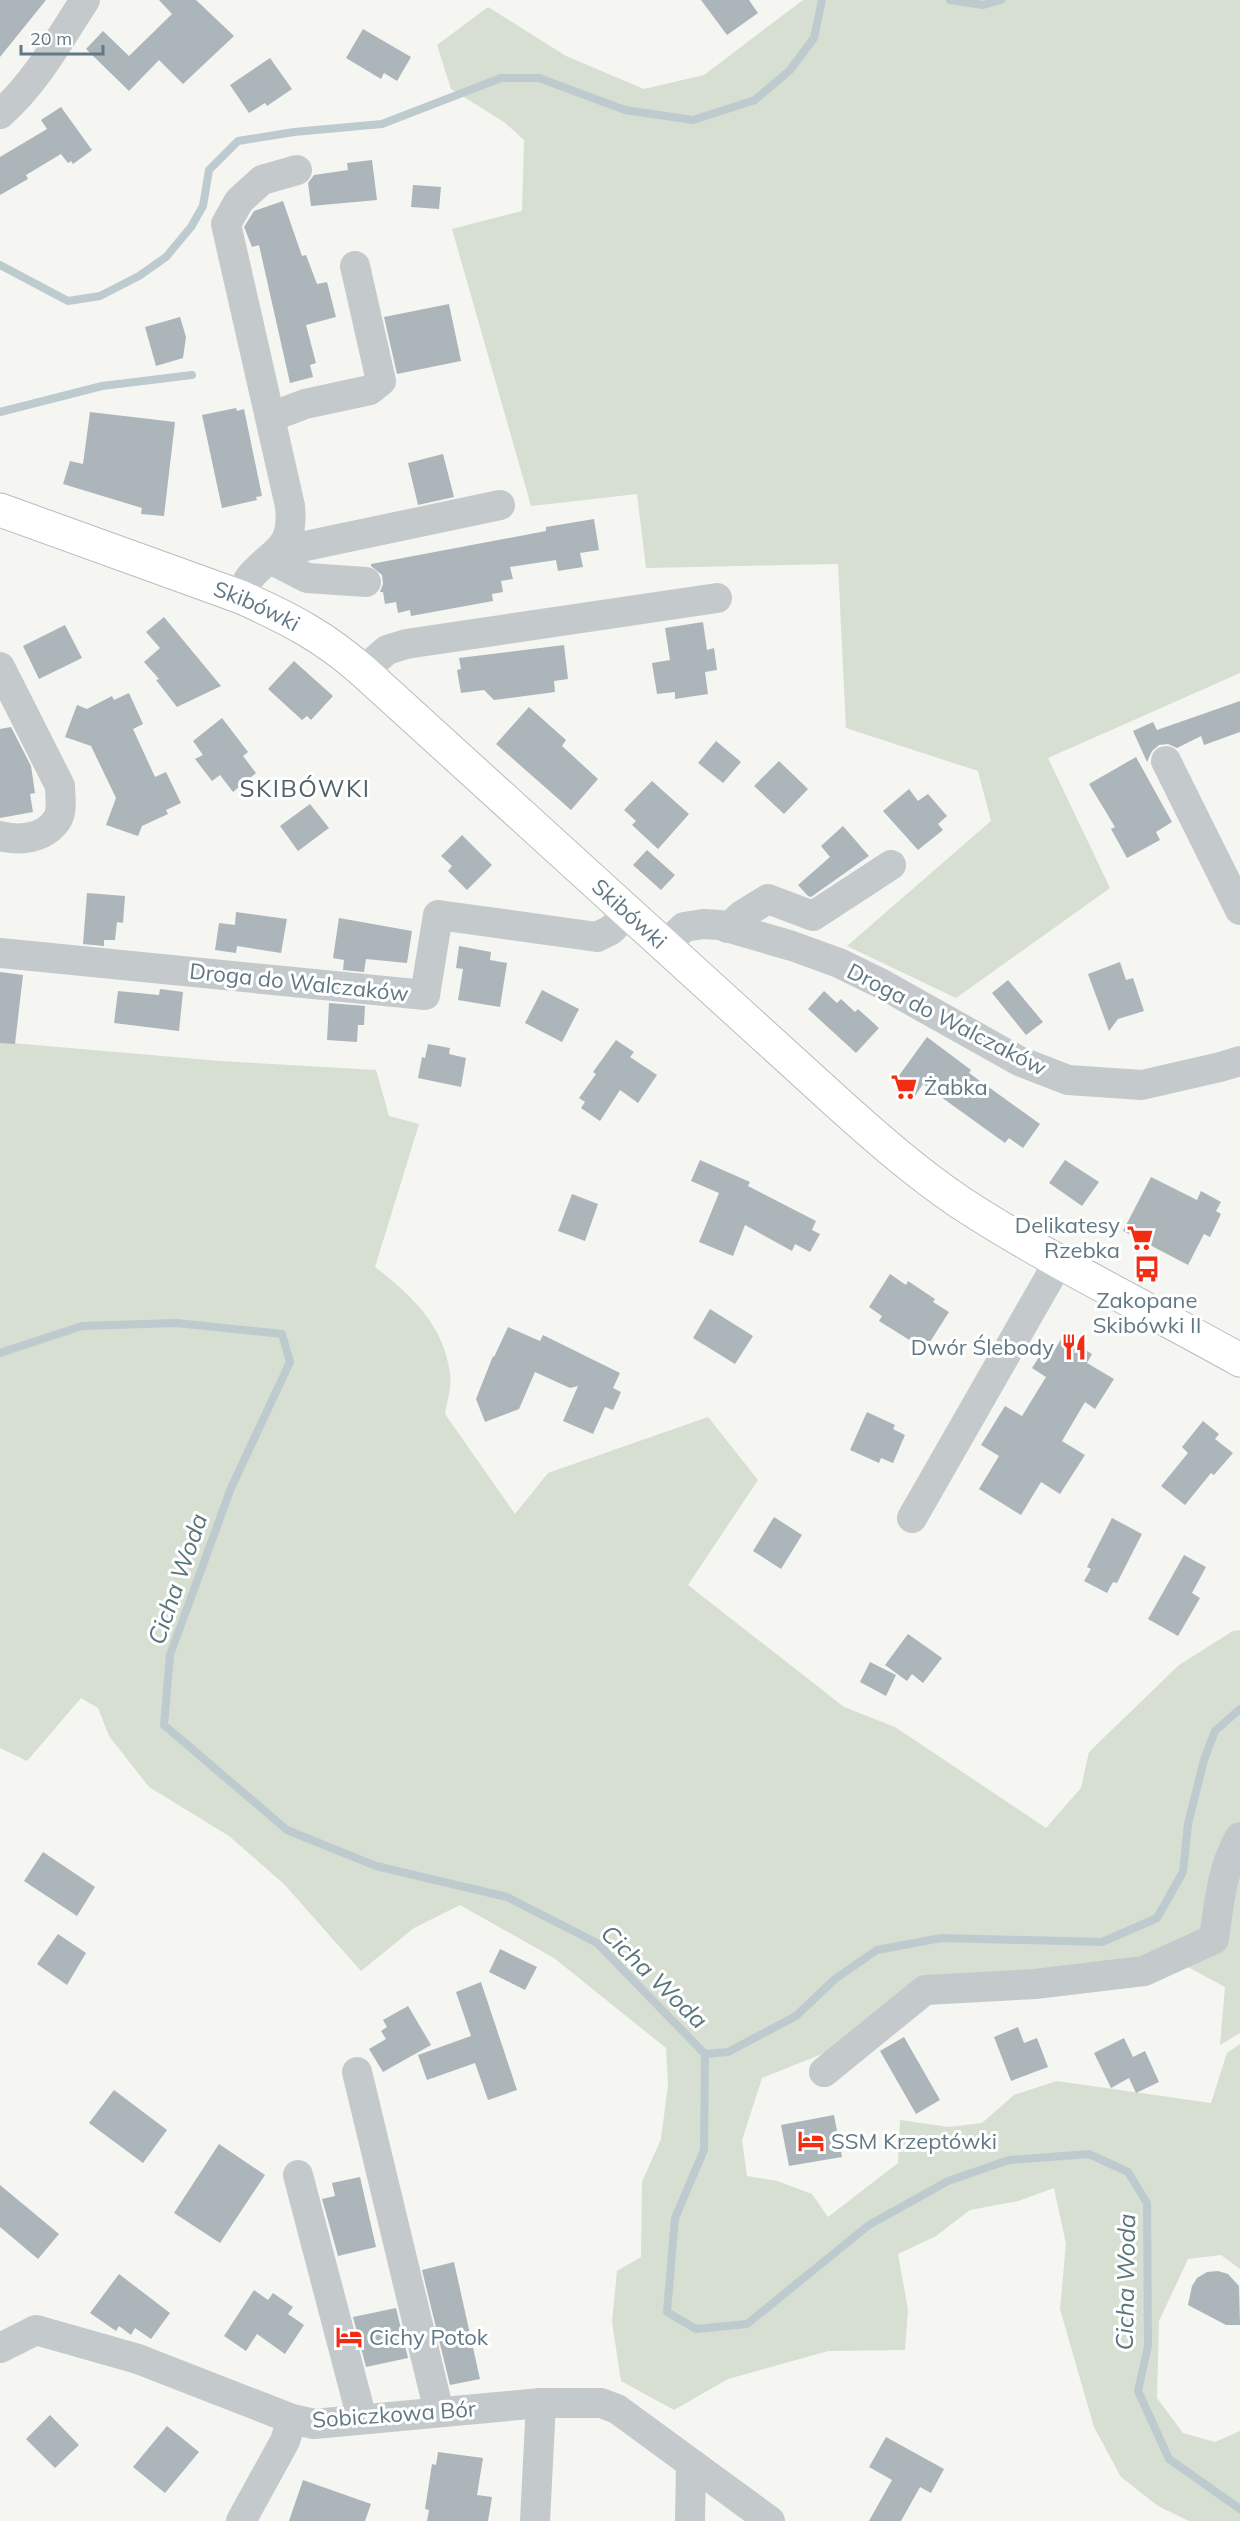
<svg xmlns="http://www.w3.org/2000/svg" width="1240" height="2521" viewBox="0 0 1240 2521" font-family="Mulish,sans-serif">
	<rect width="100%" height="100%" fill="#f5f5f1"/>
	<g fill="#d7ded2">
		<path d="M803 0H1240V673L1048 758 1110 888 956 998 847 946 991 821 978 771 846 728 838 564 646 568 637 494 531 506 452 229 522 211 524 140 504 122 451 89 437 45 488 7 566 56 644 89 704 75Z"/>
		<path d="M0 1042 220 1061 376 1070 389 1116 419 1124 375 1267C412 1296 443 1324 450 1373 452 1385 447 1402 445 1414L515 1514 548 1473 708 1417 758 1480 688 1585 844 1707 895 1727 1046 1828 1081 1788 1089 1752 1179 1665 1233 1631 1240 1630V2033L1220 2045 1225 1987 1175 1960 978 1983 832 2050 762 2078 742 2140 747 2176 777 2181 812 2194 828 2217 898 2163 900 2120 949 2127 982 2123 1014 2095 1057 2081 1211 2103 1227 2053 1240 2044V2269L1221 2255 1188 2259 1159 2321 1157 2398 1183 2433 1215 2442 1240 2431V2521H1189L1158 2506 1121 2477 1094 2427 1060 2309 1066 2244 1054 2188 1018 2201 970 2210 936 2236 898 2254 908 2310 905 2350 828 2351 728 2379 674 2410 621 2381 612 2322 617 2271 641 2257 642 2182 661 2139 668 2085 666 2048 554 1958 460 1905 414 1928 361 1971 284 1884 229 1836 149 1787 109 1736 98 1708 81 1698 27 1761 0 1748Z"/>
	</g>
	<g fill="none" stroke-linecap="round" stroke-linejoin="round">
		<g stroke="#bdcbcf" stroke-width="8">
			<path d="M950 0 983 5 1001 0"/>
			<path d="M0 265 68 301 100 296 139 276 166 257 191 227 203 206 209 170 238 141 294 132 382 124 501 78H539L625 110 693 120 755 100 790 70 814 38 822 0"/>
			<path d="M0 412 102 386 192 375"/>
			<path d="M0 1353 82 1326 176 1323 282 1334 290 1362 231 1488 170 1655 164 1725 287 1830 376 1866 507 1897 597 1943 705 2054 704 2150 675 2218 667 2312 696 2329 747 2324 869 2225 948 2181 1009 2160 1089 2154 1128 2172 1147 2203 1148 2346 1138 2391 1169 2459 1240 2509"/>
			<path d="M705 2054 728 2052 796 2016 835 1979 877 1950 941 1938 1102 1942 1157 1918 1183 1872 1188 1824 1204 1760 1215 1731 1240 1709"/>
		</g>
	</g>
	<g fill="#acb6ba">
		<path d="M0 0H46L0 57Z"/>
		<path d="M159 0H196L234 36 183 84 159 60 129 91 86 49 103 31 129 56 172 14Z"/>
		<path d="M701 0H749L758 13 727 35Z"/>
		<path d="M363 29 411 57 397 81 384 73 381 79 346 58Z"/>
		<path d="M270 58 292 89 267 106 265 103 249 113 230 85Z"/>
		<path d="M61 107 92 150 73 164 71 161 68 163 61 154 26 175 28 179 0 195V157L47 129 41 120Z"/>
		<path d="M372 160 377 200 311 206 308 183 314 175 348 170 347 163Z"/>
		<path d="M413 185 441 187 439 209 411 207Z"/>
		<path d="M283 201 302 256 306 255 317 284 327 282 336 317 306 325 316 363 310 365 313 377 290 383 259 245 252 247 244 227 254 211Z"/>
		<path d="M449 304 461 361 397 374 384 317Z"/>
		<path d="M180 317 186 337 183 358 156 366 145 327Z"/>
		<path d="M236 408 237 411 244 409 262 496 256 497 257 500 222 508 202 415Z"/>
		<path d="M90 412 175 422 164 516 141 514 142 508 63 484 70 461 83 464Z"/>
		<path d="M443 454 454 497 418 505 408 463Z"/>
		<path d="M594 519 599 550 580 553 583 567 558 571 556 560 510 567 513 579 501 581 503 592 492 594 493 601 411 616 410 610 398 613 396 602 385 604 383 592H380L383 584 382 575 371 566V564L546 531V527Z"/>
		<path d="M164 617 221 686 177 707 156 680 159 679 144 662 160 648 146 632Z"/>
		<path d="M703 622 707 650 714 648 717 670 705 672 708 694 675 699V692L657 694 652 663 670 660 665 628Z"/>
		<path d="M65 625 82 658 39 679 23 646Z"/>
		<path d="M564 645 568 679 554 681 555 692 494 700 484 690 461 693 457 670 461 669 459 658Z"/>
		<path d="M294 661 333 696 311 720 307 716 302 720 268 689Z"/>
		<path d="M129 693 143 724 133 729 155 777 166 772 181 803 166 810 168 814 142 826 138 836 106 825 116 798 91 746 65 737 77 705 87 709 112 696 114 700Z"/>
		<path d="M1240 701V732L1204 745 1201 736 1177 748 1168 744 1159 745 1152 751 1147 762 1133 731 1153 722 1157 730Z"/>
		<path d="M529 707 566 740 562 746 598 779 571 810 496 744Z"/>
		<path d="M222 718 248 752 243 756 256 773 233 792 220 775 212 781 195 759 203 755 193 741Z"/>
		<path d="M11 727 31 766 35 793 30 794 33 812 0 818V729Z"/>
		<path d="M716 741 741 762 723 783 698 763Z"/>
		<path d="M1136 757 1172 822 1156 832 1160 840 1127 858 1111 829 1115 827 1089 784Z"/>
		<path d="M779 761 808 789 784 814 754 786Z"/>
		<path d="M652 781 689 814 658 849 632 825 636 821 624 810Z"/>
		<path d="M909 789 918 801 928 794 947 816 938 824 943 830 918 850 883 811Z"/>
		<path d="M310 804 329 828 298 851 280 826Z"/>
		<path d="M843 826 869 856 811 897 808 896 798 885 830 857 821 846Z"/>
		<path d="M462 835 492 865 467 890 448 871 452 866 441 856Z"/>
		<path d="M647 850 675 875 661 890 633 865Z"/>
		<path d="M87 893 125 896 123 923 117 922 115 940H104V946L83 944Z"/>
		<path d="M236 912 287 919 281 953 237 946 236 953 215 950 219 923 235 925Z"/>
		<path d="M339 918 412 931 407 963 366 959 364 972 343 970 344 960 333 958Z"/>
		<path d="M459 946 491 952 490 960 507 963 500 1007 458 1000 463 969 456 968Z"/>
		<path d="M1120 962 1126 980 1133 978 1144 1011 1118 1019 1109 1031 1088 974Z"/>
		<path d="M0 972 23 975 15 1044 0 1043Z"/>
		<path d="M1008 980 1043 1022 1026 1035 992 993Z"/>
		<path d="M160 989 183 992 179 1031 114 1023 118 991 159 995Z"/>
		<path d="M542 990 579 1009 562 1042 525 1023Z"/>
		<path d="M824 991 837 1003 841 999 855 1012 858 1009 879 1028 856 1053 808 1009Z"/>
		<path d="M329 1003 365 1006 364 1025H358L357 1042 327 1040Z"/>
		<path d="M927 1037 971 1070 969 1073 1040 1124 1023 1148 1009 1138 1005 1143 923 1084 915 1096 895 1081Z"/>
		<path d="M616 1040 634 1052 630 1057 657 1075 638 1103 620 1090 600 1121 581 1108 585 1102 579 1098 596 1074 593 1072Z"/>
		<path d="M428 1044 450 1048 449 1054 466 1058 461 1087 418 1078 422 1057 425 1058Z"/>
		<path d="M700 1160 750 1182 748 1186 816 1221 812 1230 820 1234 810 1252 795 1244 792 1251 745 1225 733 1256 699 1242 719 1193 691 1181Z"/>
		<path d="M1065 1160 1099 1182 1082 1206 1049 1183Z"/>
		<path d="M1151 1177 1197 1200 1201 1191 1221 1202 1216 1211 1221 1214 1210 1237 1204 1234 1188 1265 1123 1231Z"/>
		<path d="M572 1194 598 1204 585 1241 558 1231Z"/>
		<path d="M890 1274 906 1285 908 1281 935 1299 933 1302 949 1312 928 1345 914 1336 911 1341 879 1321 882 1316 869 1307Z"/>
		<path d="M710 1309 753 1336 735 1364 693 1338Z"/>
		<path d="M508 1327 540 1341 543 1335 620 1373 613 1388 621 1392 613 1410 605 1407 593 1434 563 1421 578 1386 570 1388 535 1372 519 1409 485 1422 476 1399 493 1356 494 1357Z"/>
		<path d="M1063 1336 1092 1354 1087 1363 1114 1379 1095 1409 1085 1402 1062 1441 1085 1455 1060 1494 1041 1482 1021 1515 979 1489 999 1456 981 1445 1005 1406 1022 1416 1046 1377 1032 1368 1046 1346 1054 1351Z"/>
		<path d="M867 1412 895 1425 893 1429 905 1435 893 1463 881 1458 879 1463 850 1450Z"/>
		<path d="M1203 1421 1219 1434 1215 1439 1233 1453 1214 1475 1211 1473 1185 1505 1161 1486 1188 1453 1182 1447Z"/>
		<path d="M774 1517 802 1535 781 1569 753 1551Z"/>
		<path d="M1112 1518 1142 1534 1117 1583 1113 1582 1107 1593 1084 1581 1091 1569 1087 1567Z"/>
		<path d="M1184 1555 1206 1567 1192 1593 1200 1598 1178 1636 1148 1619Z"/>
		<path d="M908 1634 942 1658 923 1683 912 1674 907 1681 885 1665Z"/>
		<path d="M870 1662 896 1675 886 1696 860 1682Z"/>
		<path d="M43 1852 95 1887 77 1916 24 1881Z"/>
		<path d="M58 1934 86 1953 67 1985 37 1964Z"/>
		<path d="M500 1949 537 1967 525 1990 489 1972Z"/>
		<path d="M481 1982 517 2090 488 2100 475 2063 427 2080 418 2055 471 2036 456 1992Z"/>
		<path d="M408 2006 431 2045 383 2072 369 2049 386 2039 381 2031 387 2027 383 2020Z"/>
		<path d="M1018 2027 1024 2043 1037 2038 1048 2067 1011 2081 994 2037Z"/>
		<path d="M904 2037 940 2100 916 2114 880 2051Z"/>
		<path d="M1124 2038 1133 2057 1145 2051 1159 2082 1136 2093 1129 2078 1111 2088 1094 2053Z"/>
		<path d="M114 2090 167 2130 143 2163 89 2123Z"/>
		<path d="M834 2115 842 2157 789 2166 781 2125Z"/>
		<path d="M219 2144 265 2175 220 2243 174 2213Z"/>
		<path d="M360 2177 376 2247 338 2256 322 2199 335 2196 332 2183Z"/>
		<path d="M0 2185 59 2234 38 2259 0 2227Z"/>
		<path d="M454 2262 480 2379 450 2385 422 2270Z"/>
		<path d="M1218 2271 1228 2274 1239 2286 1240 2325H1226L1188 2305 1192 2286 1197 2278 1207 2272Z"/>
		<path d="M119 2274 170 2313 151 2339 135 2328 131 2335 119 2326 116 2331 90 2313Z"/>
		<path d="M254 2290 268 2300 273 2293 293 2307 288 2314 304 2325 285 2354 257 2334 246 2351 224 2336Z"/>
		<path d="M396 2308 408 2358 366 2367 353 2317Z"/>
		<path d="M50 2415 79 2445 55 2468 26 2439Z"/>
		<path d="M167 2426 199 2452 165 2493 133 2467Z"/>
		<path d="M886 2437 944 2469 931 2493 920 2487 901 2521H869L892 2480 869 2467Z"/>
		<path d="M438 2452 483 2458 477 2495 492 2497 488 2521H427L429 2510 425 2509 432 2464 436 2465Z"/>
		<path d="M303 2480 371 2504 365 2521H289Z"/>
	</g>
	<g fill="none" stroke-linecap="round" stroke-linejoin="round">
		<g stroke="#b7bcbf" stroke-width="35">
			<g id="major">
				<path id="s1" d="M0 510 241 597C290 619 323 636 363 671L840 1105C879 1140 918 1174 961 1203 1050 1261 1147 1308 1240 1360"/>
			</g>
		</g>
		<g stroke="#c4c9cb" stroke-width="30">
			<path d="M0 114C35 84 60 38 85 0"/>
			<path d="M271 417 305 404 370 390 381 381 355 266"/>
			<path d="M277 552 500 505"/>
			<path d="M270 559 307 578 366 582"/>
			<path d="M241 597C244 591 246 581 251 576 276 548 294 550 290 506L226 224 239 201 262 180 297 170"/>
			<path d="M0 667 60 786C60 796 63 811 57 820 44 839 20 841 0 836"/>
			<path d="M363 671 387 650 406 644 717 598"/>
			<path d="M1166 761 1240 910"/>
			<path d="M728 928 742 915 768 899 813 916 891 865"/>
			<path d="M664 946 684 927 703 924 720 925 792 946 839 963 882 984 1019 1061 1068 1080 1142 1085 1220 1067 1240 1061"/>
			<path d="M0 953 425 995 438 915 597 937 611 930 628 913"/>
			<path d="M912 1518 1059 1261"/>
			<path d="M357 2072 439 2412"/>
			<path d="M824 2072 925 1990 1035 1984 1144 1971 1214 1939C1219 1904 1222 1867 1240 1837"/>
			<path d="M298 2175 362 2419"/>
			<path d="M0 2348 36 2330 138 2359 292 2419 314 2424 541 2403H601L617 2409 770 2521"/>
			<path d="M241 2521 285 2441 292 2419"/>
			<path d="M535 2521 541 2403"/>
			<path d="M690 2521 691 2465"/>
		</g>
		<use href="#major" stroke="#fff" stroke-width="33"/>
	</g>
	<defs>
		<g id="supermarket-bare" transform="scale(2.07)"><path d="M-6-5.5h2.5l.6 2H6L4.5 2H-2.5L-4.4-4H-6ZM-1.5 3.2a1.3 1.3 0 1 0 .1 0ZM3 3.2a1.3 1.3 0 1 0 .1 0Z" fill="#f32c13" stroke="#fff" stroke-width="2.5" paint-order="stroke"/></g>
		<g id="bus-bare" transform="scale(2.07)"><path d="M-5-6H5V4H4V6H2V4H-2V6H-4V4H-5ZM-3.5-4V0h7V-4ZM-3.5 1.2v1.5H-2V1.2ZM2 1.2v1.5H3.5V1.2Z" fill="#f32c13" stroke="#fff" stroke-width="2.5" paint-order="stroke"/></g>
		<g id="restaurant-bare" transform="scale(2.07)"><path d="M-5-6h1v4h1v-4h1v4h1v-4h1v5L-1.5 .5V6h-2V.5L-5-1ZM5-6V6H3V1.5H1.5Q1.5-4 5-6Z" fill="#f32c13" stroke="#fff" stroke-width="2.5" paint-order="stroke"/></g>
		<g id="hotel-bare" transform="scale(2.07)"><path d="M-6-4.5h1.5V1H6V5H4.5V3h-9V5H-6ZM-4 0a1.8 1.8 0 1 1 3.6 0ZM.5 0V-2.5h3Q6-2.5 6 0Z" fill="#f32c13" stroke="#fff" stroke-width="2.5" paint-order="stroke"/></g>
	</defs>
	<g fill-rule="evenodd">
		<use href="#supermarket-bare" x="904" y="1087"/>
		<use href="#supermarket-bare" x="1140" y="1238"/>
		<use href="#bus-bare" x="1147" y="1269"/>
		<use href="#restaurant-bare" x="1074" y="1347"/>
		<use href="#hotel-bare" x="811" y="2141"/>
		<use href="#hotel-bare" x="349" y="2337"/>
	</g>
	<g text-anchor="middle" stroke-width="6" stroke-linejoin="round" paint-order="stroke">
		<g font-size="22" fill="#617985" stroke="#fff">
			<text dy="8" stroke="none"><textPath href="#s1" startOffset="274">Skibówki</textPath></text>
			<text dy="8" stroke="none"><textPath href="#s1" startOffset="760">Skibówki</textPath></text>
			<text transform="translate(299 982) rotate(6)" y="8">Droga do Walczaków</text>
			<text transform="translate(947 1019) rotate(27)" y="8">Droga do Walczaków</text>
			<text transform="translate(394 2414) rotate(-4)" y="8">Sobiczkowa Bór</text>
		</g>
		<g font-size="22" fill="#617985" stroke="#fff" text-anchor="start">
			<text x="924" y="1095">Żabka</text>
			<text x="1120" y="1233" text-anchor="end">Delikatesy<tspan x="1120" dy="25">Rzebka</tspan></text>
			<text x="1147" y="1308" text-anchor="middle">Zakopane<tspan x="1147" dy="25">Skibówki II</tspan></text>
			<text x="1054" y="1355" text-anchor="end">Dwór Ślebody</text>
			<text x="831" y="2149">SSM Krzeptówki</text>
			<text x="369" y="2345">Cichy Potok</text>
		</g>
		<g font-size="24" letter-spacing="1.5" fill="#506169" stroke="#fff">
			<text x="305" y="797">SKIBÓWKI</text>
		</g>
		<g font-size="24" font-style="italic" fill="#58767c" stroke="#fff">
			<text transform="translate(178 1579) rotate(-71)" y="8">Cicha Woda</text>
			<text transform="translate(654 1977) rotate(44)" y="8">Cicha Woda</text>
			<text transform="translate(1126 2282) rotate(-89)" y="8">Cicha Woda</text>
		</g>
	</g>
	<path d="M21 45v9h82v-9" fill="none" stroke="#617985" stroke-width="3"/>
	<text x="30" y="45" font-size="18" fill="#617985" stroke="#ffffff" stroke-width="4.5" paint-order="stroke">20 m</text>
</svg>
